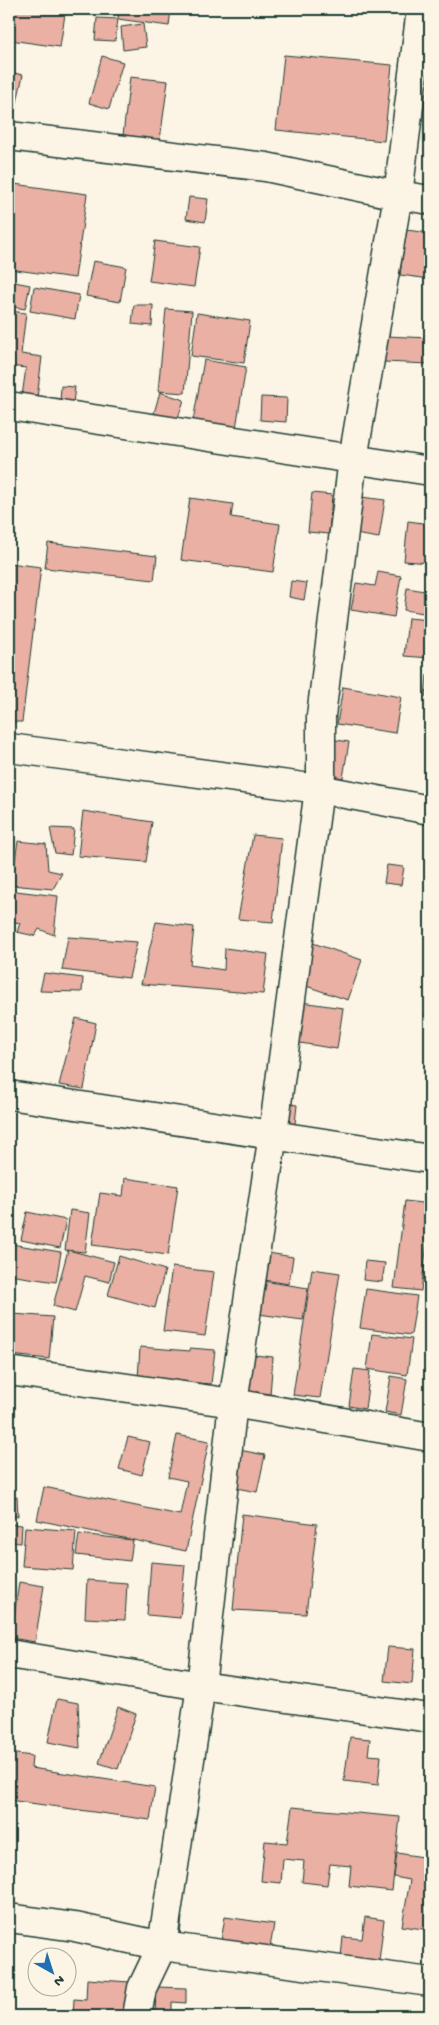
<svg xmlns="http://www.w3.org/2000/svg" width="439" height="2025" viewBox="0 0 439 2025" font-family="'Gochi Hand',sans-serif">
	<rect width="100%" height="100%" fill="#fcf5e5"/>
	<filter id="ink" filterUnits="userSpaceOnUse"><feTurbulence type="fractalNoise" baseFrequency=".02" numOctaves="2"/><feDisplacementMap in="SourceGraphic" scale="10" xChannelSelector="R" yChannelSelector="G"/><feConvolveMatrix kernelMatrix="1 2 1 2 8 2 1 2 1" color-interpolation-filters="sRGB"/></filter>
	<g filter="url(#ink)">
		<g fill="#eab0a4" stroke="#1f3d34">
			<path d="M14 9H30L65 14 60 47 10 40Z"/>
			<path d="M119 9H171L169 26 118 19Z"/>
			<path d="M97 18 118 19 115 41 95 40Z"/>
			<path d="M143 24 146 47 123 50 121 27Z"/>
			<path d="M284 55 392 65 384 141 276 130Z"/>
			<path d="M102 56 123 62 109 109 89 103Z"/>
			<path d="M9 72 23 75 14 116 9 115Z"/>
			<path d="M130 77 168 81 160 140 123 135Z"/>
			<path d="M14 184 87 194 75 278 9 269V218Z"/>
			<path d="M189 197 208 199 205 222 186 219Z"/>
			<path d="M406 230 430 233V279L400 275Z"/>
			<path d="M155 241 200 247 194 287 149 281Z"/>
			<path d="M93 261 126 267 120 302 86 296Z"/>
			<path d="M9 281 30 285 25 309 9 306Z"/>
			<path d="M34 287 79 295 75 319 30 311Z"/>
			<path d="M134 305H153L152 326 132 324Z"/>
			<path d="M166 309 192 311 185 393 158 391Z"/>
			<path d="M9 311 26 313 21 354 42 357 37 398 22 396 26 368 9 366Z"/>
			<path d="M197 313 250 321 244 363 191 356Z"/>
			<path d="M386 336 430 338 429 364 384 362Z"/>
			<path d="M204 360 246 367 236 428 193 421Z"/>
			<path d="M61 386 75 387 73 403 60 402Z"/>
			<path d="M160 392 184 400 177 421 154 413Z"/>
			<path d="M261 397 287 398 286 422 260 420Z"/>
			<path d="M430 403V440L425 439Z"/>
			<path d="M312 493 332 495 329 534 308 532Z"/>
			<path d="M361 497 385 500 379 538 355 534Z"/>
			<path d="M190 498 233 504 231 517 280 524 273 572 181 560Z"/>
			<path d="M408 521 430 524V563L404 561Z"/>
			<path d="M48 543 157 556 154 580 45 568Z"/>
			<path d="M9 563 41 567 22 722H9Z"/>
			<path d="M378 572 401 576 394 617 351 610 356 583 375 586Z"/>
			<path d="M291 581 307 583 304 600 289 597Z"/>
			<path d="M407 588 430 592V614L404 610Z"/>
			<path d="M408 618 430 620V658L404 656Z"/>
			<path d="M427 675H430V697L425 696Z"/>
			<path d="M343 687 401 697 395 733 337 724Z"/>
			<path d="M330 739 349 742 343 778 324 775Z"/>
			<path d="M83 811 152 822 146 862 78 856Z"/>
			<path d="M50 828 74 829 71 855 55 853Z"/>
			<path d="M253 835 282 838 273 922 238 919Z"/>
			<path d="M18 841 46 844 48 870 62 873 53 889 11 885Z"/>
			<path d="M387 865 404 867 401 885 384 883Z"/>
			<path d="M16 891 58 896 54 935 39 929 35 936 17 932 20 923 9 921V914Z"/>
			<path d="M156 922 194 927 190 965 224 970 225 948 268 954 263 994 141 984Z"/>
			<path d="M68 937 137 942 129 978 62 970Z"/>
			<path d="M313 943 362 960 348 1000 300 984Z"/>
			<path d="M44 973 83 978 82 992 40 991Z"/>
			<path d="M294 1001 343 1008 337 1049 288 1041Z"/>
			<path d="M430 1001V1017L425 1016Z"/>
			<path d="M76 1018 96 1023 84 1089 59 1085Z"/>
			<path d="M283 1103 297 1105 295 1124 280 1121Z"/>
			<path d="M125 1178 178 1186 168 1255 92 1245 100 1193 123 1196Z"/>
			<path d="M405 1201 430 1204V1219L421 1291 394 1288Z"/>
			<path d="M70 1210 90 1213 85 1252 65 1250Z"/>
			<path d="M27 1212 66 1220 60 1248 21 1240Z"/>
			<path d="M11 1244 61 1252 56 1282 9 1275Z"/>
			<path d="M68 1250 114 1262 109 1282 85 1276 75 1312 53 1306Z"/>
			<path d="M262 1252 293 1257 289 1284 258 1279Z"/>
			<path d="M119 1256 165 1270 155 1308 108 1295Z"/>
			<path d="M365 1261 385 1263 382 1282 363 1280Z"/>
			<path d="M172 1267 214 1272 205 1336 163 1331Z"/>
			<path d="M312 1269 340 1273 320 1398 293 1395Z"/>
			<path d="M257 1280 308 1288 303 1320 251 1313Z"/>
			<path d="M366 1289 417 1296 411 1335 360 1328Z"/>
			<path d="M13 1314 53 1317 49 1359 10 1355Z"/>
			<path d="M372 1334 412 1339 407 1375 367 1369Z"/>
			<path d="M140 1347 190 1351V1348L215 1350 211 1384 138 1379Z"/>
			<path d="M245 1354 273 1357 270 1395 241 1392Z"/>
			<path d="M354 1369 370 1371 365 1409 349 1406Z"/>
			<path d="M391 1376 407 1379 401 1415 385 1412Z"/>
			<path d="M177 1435 209 1441 186 1551 37 1520 44 1487 180 1515 187 1481 168 1477Z"/>
			<path d="M128 1437 150 1442 142 1475 119 1469Z"/>
			<path d="M234 1449 265 1455 257 1492 226 1486Z"/>
			<path d="M17 1497 18 1516 9 1517V1498Z"/>
			<path d="M242 1514 317 1524 306 1614 233 1610Z"/>
			<path d="M9 1524 22 1525 21 1543 9 1542Z"/>
			<path d="M25 1527 76 1531 73 1570 22 1566Z"/>
			<path d="M79 1534 133 1540 130 1561 76 1555Z"/>
			<path d="M151 1562 185 1565 180 1618 147 1615Z"/>
			<path d="M87 1580 127 1583 125 1620 85 1618Z"/>
			<path d="M19 1582 44 1586 35 1642 11 1638Z"/>
			<path d="M388 1647 415 1649 412 1684 384 1681Z"/>
			<path d="M57 1699 78 1703 80 1748 48 1742Z"/>
			<path d="M118 1707 136 1714 118 1769 99 1763Z"/>
			<path d="M350 1737 370 1739 368 1755 381 1756 378 1785 344 1781Z"/>
			<path d="M9 1753 32 1756 31 1768 155 1787 150 1820 9 1800Z"/>
			<path d="M292 1807 400 1817 392 1891 349 1886 351 1866 330 1864 327 1885 302 1882 304 1861 283 1859 281 1883 261 1881 265 1841 287 1843Z"/>
			<path d="M397 1853 430 1858V1930L402 1926 410 1880 394 1877Z"/>
			<path d="M168 1915 182 1917 180 1935 167 1933Z"/>
			<path d="M225 1917 274 1924 270 1948 221 1941Z"/>
			<path d="M365 1917 384 1920 379 1961 341 1957 343 1937 362 1939Z"/>
			<path d="M87 1979 129 1982 127 2016H73L74 1999 86 2000Z"/>
			<path d="M156 1987 186 1988V2003L172 2002V2016H155Z"/>
		</g>
		<g fill="none" stroke-linecap="round" stroke-linejoin="round">
			<g stroke="#1f3d34" stroke-width="31">
				<g id="street">
					<path d="M9 136 266 167 398 195 430 200"/>
					<path d="M9 406 430 471"/>
					<path d="M9 748 319 789 430 810"/>
					<path d="M9 1095 430 1159"/>
					<path d="M9 1371 233 1403 430 1437"/>
					<path d="M9 1654 201 1686 430 1718"/>
					<path d="M9 1918 75 1927 162 1946 430 1982"/>
					<path d="M137 2016 142 1988 162 1946 201 1686 233 1403 273 1134 321 774V716L353 459 398 195 421 9"/>
				</g>
			</g>
			<use href="#street" stroke="#fcf5e5" stroke-width="28"/>
		</g>
	</g>
	<rect width="439" height="2025" fill="none" stroke="#fcf5e5" stroke-width="30"/>
	<rect x="15" y="15" width="409" height="1995" fill="none" stroke="#1f3d34" stroke-width="2" filter="url(#ink)"/>
	<g transform="translate(52 1972) rotate(141)"><circle r="24" fill="#fcf5e5" stroke="#a4ab9e"/>
	<path d="M0-4L9 19L0 12L-9 19Z" fill="#1f6fb2"/>
	<text y="-8" font-size="14" font-weight="bold" text-anchor="middle" fill="#1f3d34">N</text>
	</g>
</svg>
